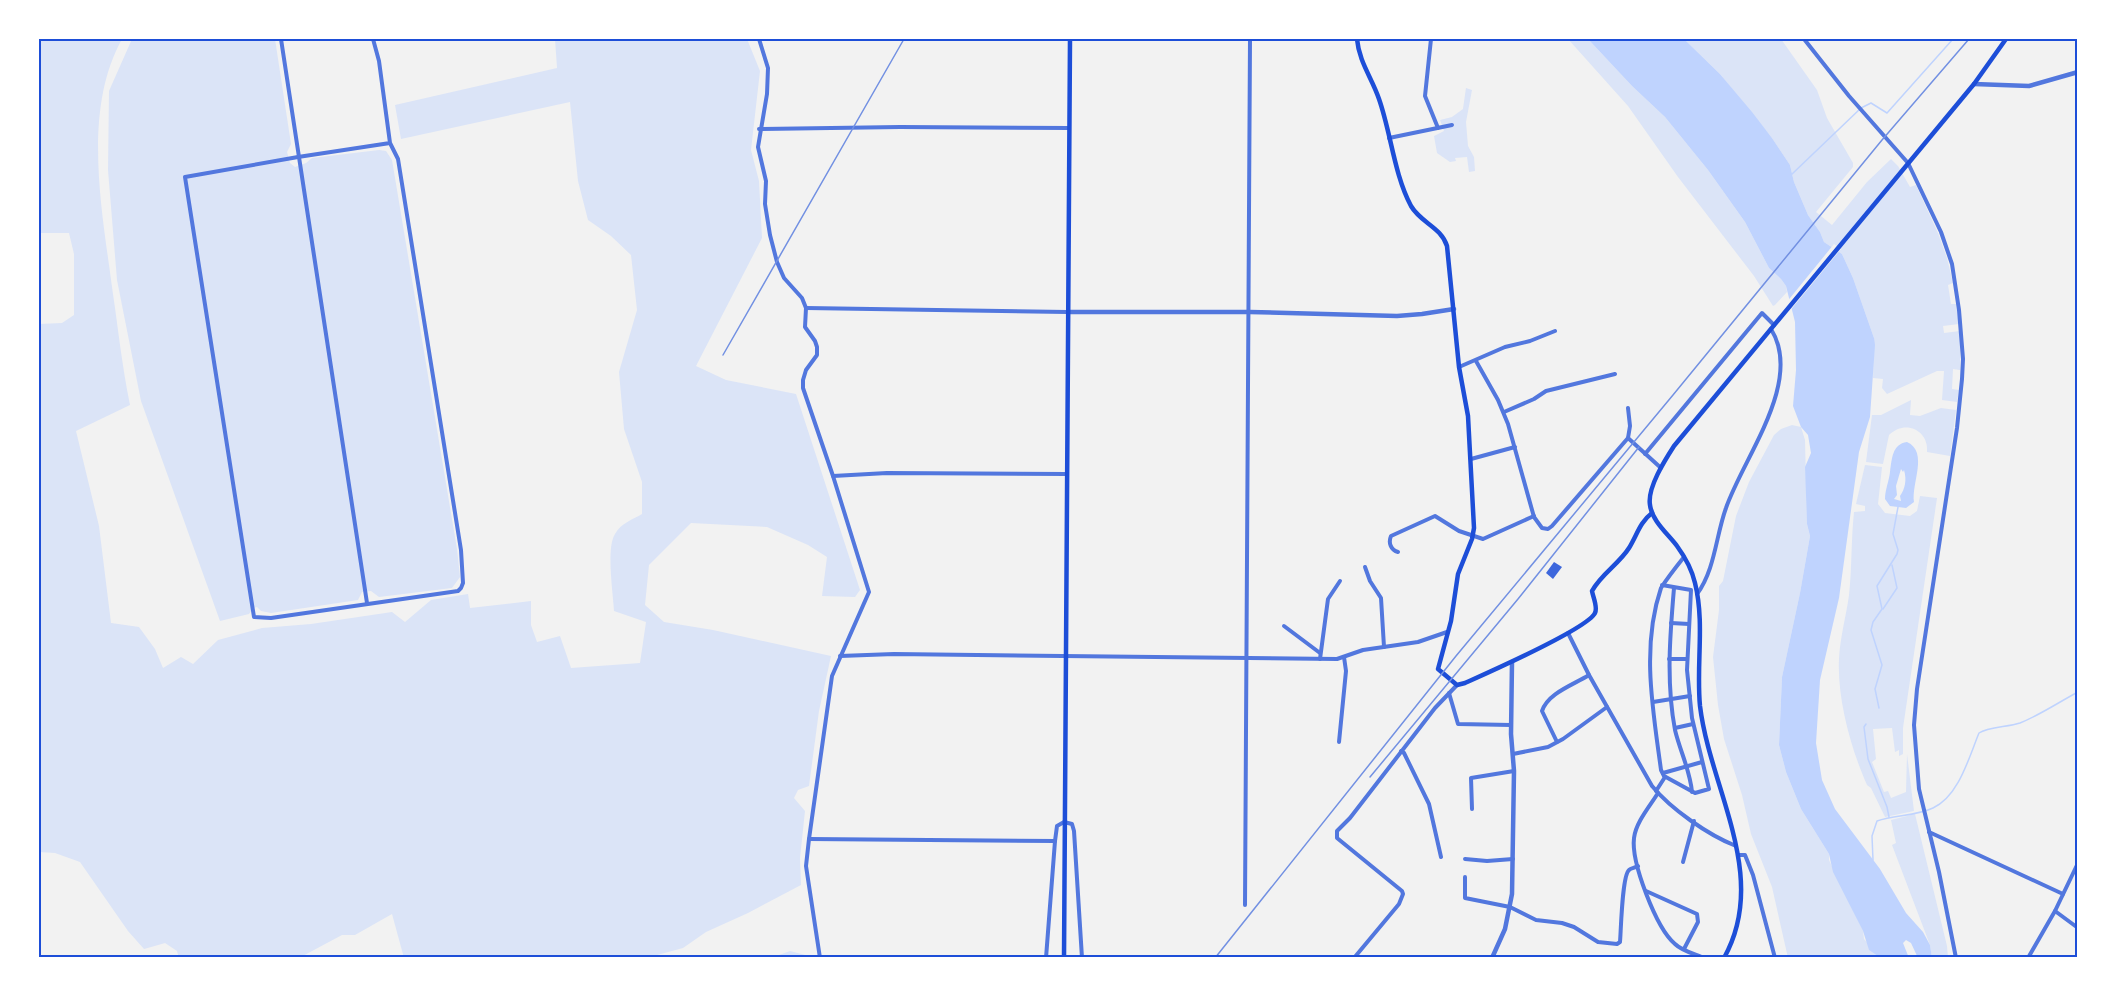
<svg xmlns="http://www.w3.org/2000/svg" width="2117" height="997" viewBox="0 0 2117 997" font-family="'Asap Condensed',sans-serif">
	<rect width="100%" height="100%" fill="#f2f2f2"/>
	<g fill="#dbe4f7">
		<path d="M39 39H122C82 111 102 210 112 287 118 327 122 366 130 405L76 431 99 526 111 623 139 627 155 649 163 668 181 657 193 664 218 640 262 628 311 624 392 612 405 622 431 600 468 594 470 608 531 601V625L537 642 560 636 571 668 640 663 646 622 614 611C613 593 606 548 615 534 621 523 632 520 642 514V482L624 429 619 372 637 310 631 255 611 236 588 220 578 181 570 102 401 139 395 105 557 68 555 39H747L760 71 751 150 759 181 762 238 696 366 726 380 796 394 860 590 855 597 822 596 827 557 808 545 767 527 691 523 649 565 645 605 664 622 713 630 831 656 819 711 809 786 798 790 794 798 805 811 800 858 801 885 748 913 706 932 683 948 646 958H404L392 914 355 935H342L299 958H179L177 951 165 943 144 949 128 931 80 862 55 853 39 852V324L62 323 74 315V254L69 233H39Z"/>
		<path d="M132 39H275L291 144 287 152 290 163 295 167 306 163 312 158 379 150 386 151 392 160 457 549 460 577 452 588 379 597 371 591 362 592 358 600 271 613 261 611 257 607 253 608 249 614 220 621 141 401 117 280 108 170 109 91Z"/>
		<path d="M1568 39H1588L1632 86 1665 117 1708 170 1745 222 1769 268 1781 279 1786 286 1787 292 1775 305 1773 306 1754 276 1678 177 1628 106Z"/>
		<path d="M1684 39H1781L1817 90 1827 118 1853 163V167L1816 212 1832 225 1867 182 1891 159 1898 166 1910 187 1916 185 1938 233 1947 258 1953 283 1948 285 1951 304H1956L1959 324 1943 326 1944 333 1960 331V370L1953 369 1952 389 1959 390 1957 402 1942 400 1944 371H1937L1887 394 1882 388 1883 379 1873 378 1874 338 1853 278 1842 254 1824 242 1820 232 1808 215 1794 182 1790 165 1772 138 1720 74Z"/>
		<path d="M1466 88 1472 90 1466 122 1468 146 1474 157 1475 171 1469 172 1467 157 1455 158 1456 161 1450 162 1437 153 1434 136 1444 131 1440 120 1452 117 1463 109Z"/>
		<path d="M1911 400 1910 415 1920 416 1941 408 1956 410 1950 456 1927 452C1929 430 1905 419 1889 435L1883 464 1866 462 1872 415H1881Z"/>
		<path d="M1792 425 1801 427 1805 440 1807 524 1810 536 1800 593 1782 677 1779 745 1786 772 1801 809 1829 854V860L1863 931 1864 939 1881 958H1788L1772 887 1751 834 1742 795 1724 739 1718 705 1713 657 1719 610V586L1723 581 1736 516 1749 482 1774 435 1781 429Z"/>
		<path d="M1865 465 1882 467 1878 504 1885 513 1910 516 1917 511 1920 496 1937 498 1903 728V754L1899 756V750L1895 752 1892 728 1873 729 1876 759 1872 762 1884 792 1888 791 1891 798 1906 792 1907 754 1914 811 1885 817 1871 788 1867 785C1851 749 1837 698 1839 659 1840 637 1846 617 1849 595 1852 567 1851 540 1854 512L1865 511V506L1856 504Z"/>
		<path d="M1915 814 1947 946 1948 958H1932L1930 945 1892 845 1896 843 1891 820Z"/>
		<path d="M790 951 817 958H771Z"/>
	</g>
	<g fill="#bfd3fe" fill-rule="evenodd">
		<path d="M1588 39H1684L1720 74 1752 112 1772 138 1790 165 1794 182 1808 215 1820 232 1824 242 1842 254 1853 278 1874 338 1875 345 1870 417 1859 452 1839 598 1820 680 1816 743 1822 780 1835 809 1880 869 1906 913 1923 932 1930 945 1932 958H1918L1911 943 1906 940 1903 943 1909 958H1881L1869 950 1863 931 1833 872 1829 854 1801 809 1786 772 1779 745 1782 677 1800 593 1810 536 1807 524 1805 467 1811 453 1808 435 1801 427 1793 406 1796 370 1795 322 1786 286 1781 279 1769 268 1745 222 1708 170 1665 117 1632 86Z"/>
		<path d="M1907 442C1929 452 1911 484 1914 502L1906 508 1890 506 1885 499C1885 490 1889 481 1890 472 1892 459 1892 444 1907 442ZM1901 469 1903 472 1904 470C1907 480 1905 489 1900 496L1901 501 1894 499 1897 495 1896 486Z"/>
	</g>
	<path fill="#f2f2f2" d="M1834 244 1841 249 1788 313 1786 303Z"/>
	<g fill="none" stroke-linecap="round" stroke-linejoin="round">
		<g stroke="#bfd3fe" stroke-width="1.5">
			<path d="M1791 175 1861 108 1871 103 1887 113 1953 39"/>
			<path d="M1883 609 1897 588 1892 565"/>
			<path d="M1879 708 1875 689 1882 665 1871 630 1873 622 1882 609 1877 586 1897 554 1898 550 1893 534 1898 507"/>
			<path d="M1866 724 1864 727 1868 759 1887 807 1889 817"/>
			<path d="M1873 860 1872 836 1877 821C1895 815 1916 816 1933 808 1959 796 1969 757 1979 733 1988 727 2008 727 2020 723 2040 715 2059 702 2078 692"/>
		</g>
	</g>
	<path fill="#3d67dc" d="M1554 562 1562 567 1553 579 1546 573Z"/>
	<g fill="none" stroke-linecap="round" stroke-linejoin="round">
		<g stroke="#5277de" stroke-width="4">
			<path d="M281 39 367 603"/>
			<path d="M373 39 379 61 390 143 398 159 461 550 463 583 461 588 458 591 271 618 254 617 185 177 298 157 390 143"/>
			<path d="M759 39 768 68 767 94 758 147 766 181 765 204 770 235 777 262 784 278 802 298 806 308 805 327 815 341 817 347V355L806 370 803 380V388L833 476 869 592 832 676 809 839 806 866 820 958"/>
			<path d="M1431 39 1425 96 1438 128"/>
			<path d="M1804 39 1849 96 1908 163 1941 232 1952 264 1959 310 1963 359 1962 379 1957 428 1917 689 1914 725 1919 789 1939 872 1956 958"/>
			<path d="M759 129 900 127 1069 128"/>
			<path d="M1389 138 1452 125"/>
			<path d="M806 308 1067 312"/>
			<path d="M1476 361 1498 400 1508 424 1534 517 1542 528 1548 529 1552 526 1628 438 1630 426 1628 408"/>
			<path d="M1459 367 1505 347 1530 341 1555 331"/>
			<path d="M1504 412 1534 399 1546 391 1615 374"/>
			<path d="M1628 438 1661 468"/>
			<path d="M1645 454 1762 313 1774 325"/>
			<path d="M1471 459 1515 447"/>
			<path d="M833 476 887 473 1066 474"/>
			<path d="M1398 552C1391 550 1388 543 1391 536L1435 516 1459 531 1483 539 1534 516"/>
			<path d="M1365 567 1370 581 1381 598 1384 647"/>
			<path d="M1662 585 1691 590 1687 670 1692 718 1709 789 1695 793 1664 776 1661 770C1653 710 1641 647 1661 588 1668 577 1676 567 1684 557"/>
			<path d="M1674 588C1670 635 1666 682 1675 730 1680 751 1690 770 1692 792"/>
			<path d="M1697 594C1715 570 1716 535 1726 508 1743 458 1804 382 1771 329"/>
			<path d="M1671 623 1689 624"/>
			<path d="M1284 626 1320 653"/>
			<path d="M1568 633 1589 675 1652 786C1671 809 1708 835 1736 846"/>
			<path d="M840 656 894 654 1337 659 1363 650 1418 642 1447 632"/>
			<path d="M1320 659 1328 599 1340 581"/>
			<path d="M1669 659H1687"/>
			<path d="M1449 693 1458 724 1511 725"/>
			<path d="M1653 702 1690 696"/>
			<path d="M1675 728 1693 724"/>
			<path d="M1339 742 1346 671 1344 657"/>
			<path d="M1557 742 1542 711C1548 693 1573 685 1589 675"/>
			<path d="M1401 751 1404 753 1429 804 1441 857"/>
			<path d="M1513 754 1548 747 1563 739 1607 707"/>
			<path d="M1663 773 1702 762"/>
			<path d="M1656 791 1665 777"/>
			<path d="M1658 793C1650 806 1636 822 1634 838 1631 862 1656 928 1675 944 1682 951 1695 954 1704 958"/>
			<path d="M1472 809 1471 778 1514 771"/>
			<path d="M1929 832 2063 894"/>
			<path d="M809 839 1055 841"/>
			<path d="M1738 855H1745L1753 875 1775 958"/>
			<path d="M1465 859 1487 861 1513 859"/>
			<path d="M1683 862 1694 821"/>
			<path d="M1465 877V898L1510 907 1536 920 1562 923 1574 927 1598 942 1617 944 1620 942C1621 931 1622 876 1629 870 1631 868 1635 868 1638 866"/>
			<path d="M1646 891 1697 914 1698 922 1684 949"/>
			<path d="M1245 905 1250 39"/>
			<path d="M2055 911 2078 928"/>
			<path d="M1046 958 1055 841 1057 826 1064 822 1072 824 1074 831 1082 958"/>
			<path d="M1354 958 1399 904 1403 894 1402 891 1337 838V831L1350 818 1435 708 1457 685"/>
			<path d="M2028 958 2055 911 2078 863"/>
		</g>
		<g stroke="#5277de" stroke-width="4.5">
			<path d="M1974 84 2029 86 2078 72"/>
			<path d="M1067 312H1250L1397 316 1422 314 1454 309"/>
			<path d="M1492 958 1505 929 1512 894 1514 771 1511 734 1512 662"/>
		</g>
		<g stroke="#1d4ed8" stroke-width="4.5">
			<path d="M1357 39C1359 62 1372 78 1379 99 1391 133 1394 174 1411 206 1421 223 1441 227 1447 246L1459 367 1468 416 1474 528 1472 539 1458 574 1451 621 1438 669 1457 685 1465 683C1485 674 1587 629 1595 613 1598 607 1593 597 1592 591 1601 574 1619 564 1629 548 1637 535 1640 522 1652 513"/>
			<path d="M1064 958 1070 39"/>
			<path d="M1724 958C1770 876 1710 789 1700 706 1696 665 1705 623 1695 583 1692 570 1685 557 1677 546 1668 534 1652 521 1650 505 1647 488 1665 460 1674 446L1974 84 2006 39"/>
		</g>
		<g stroke="#7290e2" stroke-width="1.5">
			<path d="M723 355 904 39"/>
			<path d="M1370 777 1518 599 1639 447"/>
			<path d="M1215 958 1456 656 1673 395 1882 140 1969 39"/>
		</g>
	</g>
	<rect width="2117" height="997" fill="none" stroke="#ffffff" stroke-width="81"/>
	<rect x="40" y="40" width="2036" height="916" fill="none" stroke="#1d4ed8" stroke-width="2"/>
</svg>
